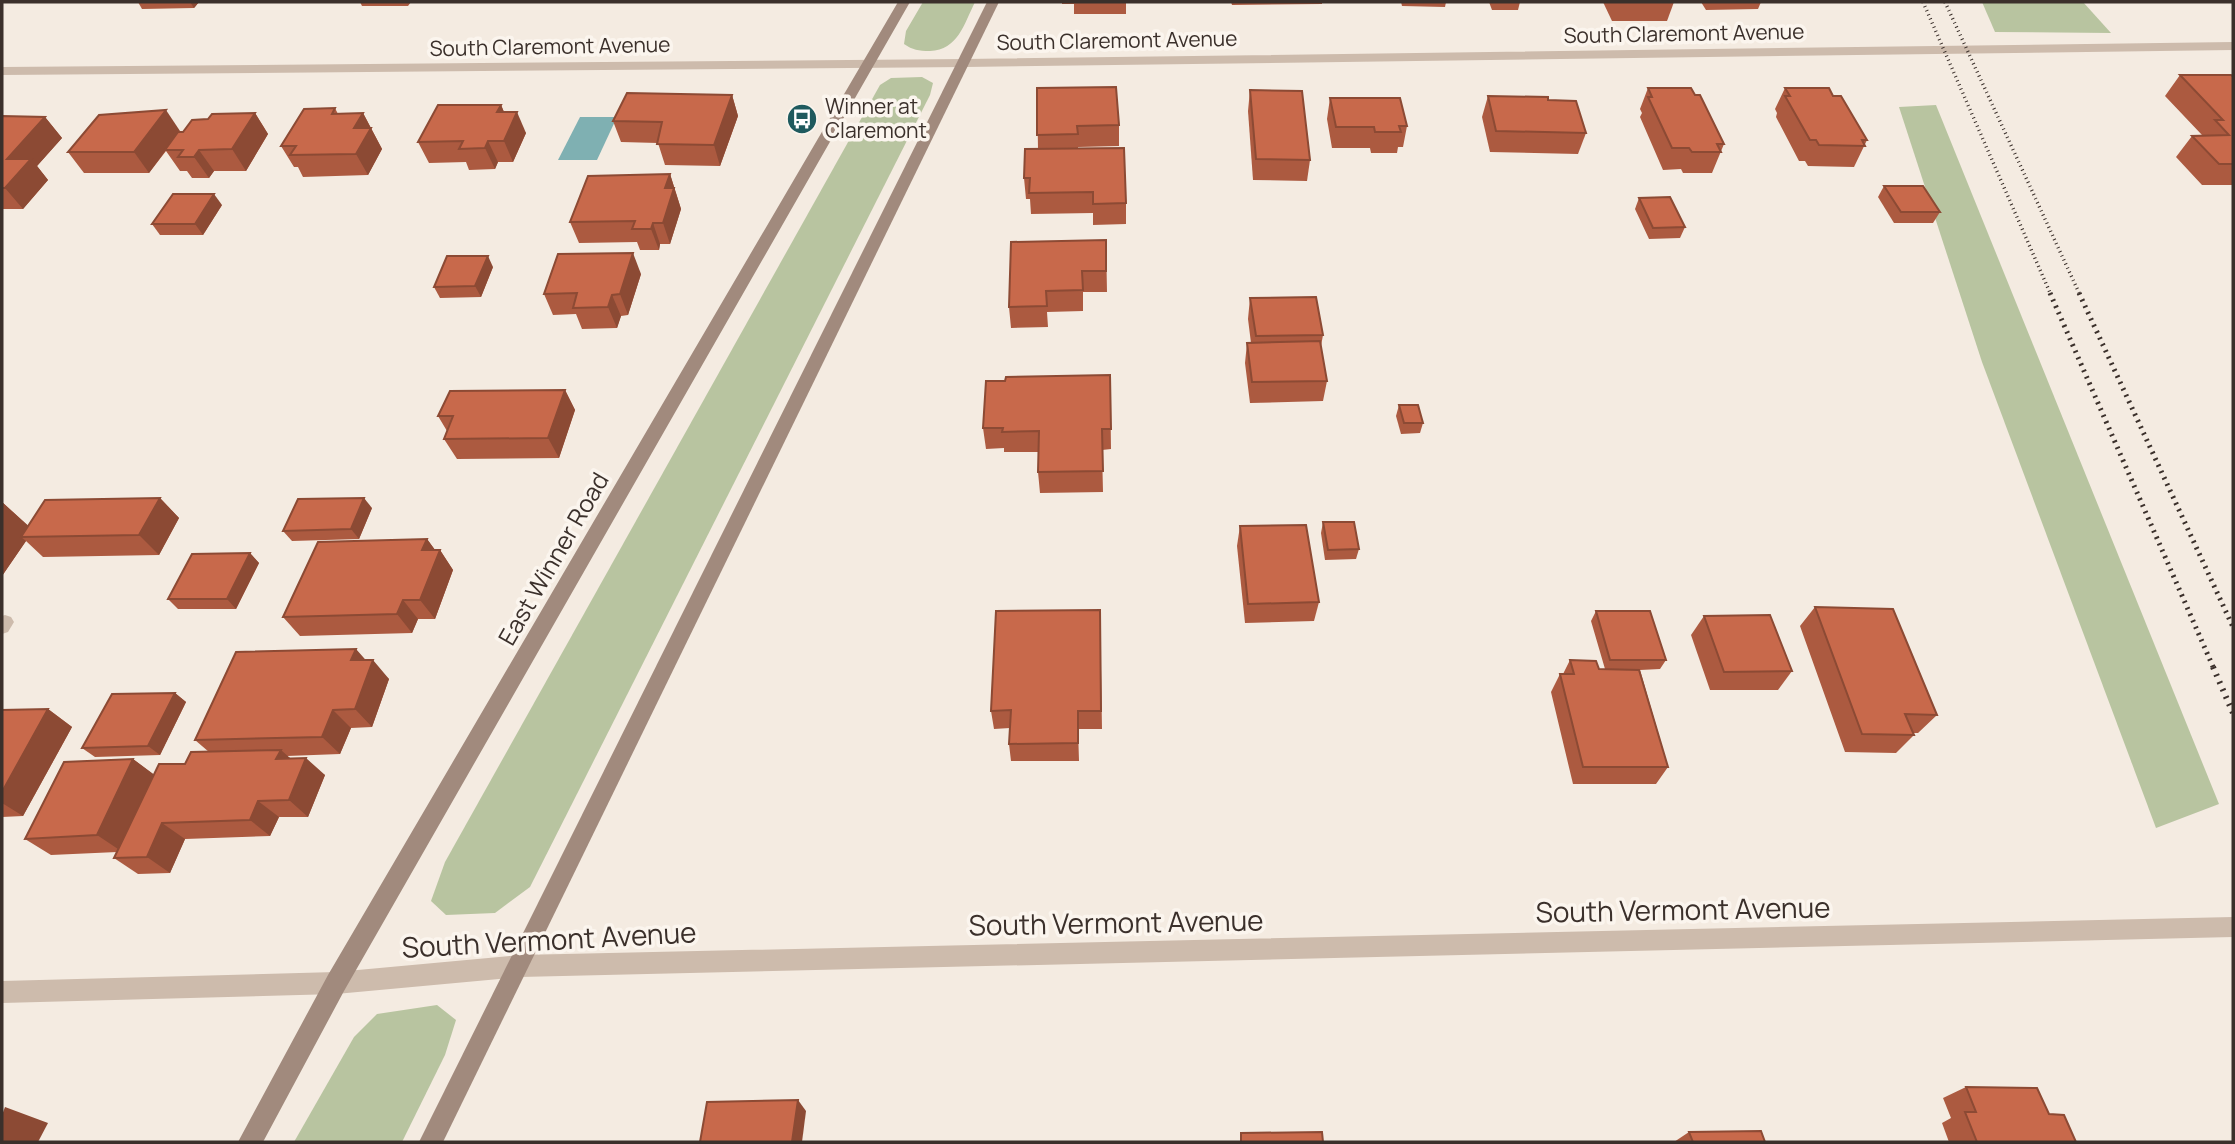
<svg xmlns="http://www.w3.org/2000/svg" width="2235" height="1144" viewBox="0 0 2235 1144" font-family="Manrope,sans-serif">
	<rect width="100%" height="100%" fill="#f4ebe1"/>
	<g fill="#b8c4a0">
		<path d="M923 2H975C964 24 958 50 930 51 918 51 913 50 904 44L906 31Z"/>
		<path d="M1982 2H2083L2111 33 1995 32Z"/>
		<path d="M922 77 933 83 930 95 530 887 495 913 446 915 431 901 445 862 880 85 891 78Z"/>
		<path d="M1936 105 2219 804 2156 828 1982 362 1899 107Z"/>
		<path d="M437 1005 456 1020 445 1055 402 1142H294L354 1037 377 1014Z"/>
	</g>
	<path fill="#7fb0b2" d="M580 117H617L597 160H558Z"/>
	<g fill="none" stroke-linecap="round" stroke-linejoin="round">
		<path fill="#cdbbac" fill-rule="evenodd" d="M5 615 11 617 14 622 8 632 2 634V616Z"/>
		<g fill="#cdbbac" fill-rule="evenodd">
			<path d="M2233 42V50L965 67 2 75V67L965 59Z"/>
			<path d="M2233 917V937L520 977 336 994 2 1003V981L336 972 520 955Z"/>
		</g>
		<g fill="#a18a7d" fill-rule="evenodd">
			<path d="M898 2H910L344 991 263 1142H238L328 975Z"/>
			<path d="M987 2H999L443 1142H419Z"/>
		</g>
		<g stroke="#3b302b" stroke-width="3.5" stroke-dasharray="1 3.5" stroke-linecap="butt">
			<path d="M1923 2 2051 295"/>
			<path d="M1945 2 2080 295"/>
		</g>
		<g stroke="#3b302b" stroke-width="5" stroke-dasharray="2 5" stroke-linecap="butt">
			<path d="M2050 293 2214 669"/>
			<path d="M2079 293 2233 627"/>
		</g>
		<path stroke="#3b302b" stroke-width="6" stroke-dasharray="2 6" stroke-linecap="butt" d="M2213 667 2233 713"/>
	</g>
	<g fill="#ac5a40">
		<path d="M138 2H199L194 8 142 9Z"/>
		<path d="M360 2H411L408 6H362Z"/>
		<path d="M1062 2H1126V14H1074V4H1062Z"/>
		<path d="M1231 2H1322V4L1232 5Z"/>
		<path d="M1401 2H1446L1445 7 1402 6Z"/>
		<path d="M1489 2H1528H1520L1518 10H1492Z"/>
		<path d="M1603 2H1674L1667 21H1612Z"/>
		<path d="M1701 2H1761L1758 9 1706 10Z"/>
		<path d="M2180 75 2233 76V185H2202L2176 157 2192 136 2202 135 2165 96Z"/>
		<path d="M1037 88 1119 125V146L1078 147V148L1126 203V224L1093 225V213L1031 214 1030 199H1026L1024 178 1038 149Z"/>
		<path d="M1648 88 1695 95 1724 144 1712 173H1683L1681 169 1663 170 1640 117 1642 113 1640 109Z"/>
		<path d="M1785 88 1833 96 1867 140 1854 167 1808 166 1805 161H1799L1776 117 1777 113 1775 109Z"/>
		<path d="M1250 90 1310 160 1307 181 1253 180 1248 111Z"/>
		<path d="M732 95 738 116 720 166 665 165 658 143 621 142 613 121Z"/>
		<path d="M1488 96 1548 100 1586 133 1578 154 1490 152 1482 117Z"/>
		<path d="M1330 98 1407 126 1403 147H1398L1397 153H1371L1370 148H1332L1327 119Z"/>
		<path d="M501 105 504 112 526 133 513 162H498L495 169 469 170 466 162 429 163 418 142Z"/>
		<path d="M335 108 338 114 363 113 382 149 368 175 303 177 298 167H294L281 146Z"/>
		<path d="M255 113 268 134 246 171H214L209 178H192L187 171H180L166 151 149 173H84L68 152 183 132 208 119Z"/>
		<path d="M2 116 45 117 62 138 37 166 48 180 23 209H2Z"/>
		<path d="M670 174 681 209 670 244H660L659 250H640L637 242 579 243 570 222Z"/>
		<path d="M1884 186 1940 212 1933 223H1894L1878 197Z"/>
		<path d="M1639 198 1685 227 1680 238 1649 239 1635 209Z"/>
		<path d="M222 205 203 235H160L152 224Z"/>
		<path d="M1106 240 1107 292H1083V311L1047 312 1048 327 1011 328 1009 307Z"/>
		<path d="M493 267 481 297 440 298 434 287Z"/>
		<path d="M641 274 628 315 621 316 617 328 582 329 576 314 553 315 544 294Z"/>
		<path d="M1250 298 1323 335 1321 346 1327 381 1323 401 1250 403 1245 363 1247 343H1251L1248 319Z"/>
		<path d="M1110 375 1111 449 1102 450 1103 492 1040 493 1038 472 1039 452H1004V448L986 449 983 428 1005 381Z"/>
		<path d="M565 390 575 410 559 458 457 459 444 439 447 431 438 416Z"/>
		<path d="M1399 405 1423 423 1420 433 1401 434 1396 416Z"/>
		<path d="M160 498 179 518 159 555 43 557 26 541 2 576V502L28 526Z"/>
		<path d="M372 508 359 539 292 541 283 531Z"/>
		<path d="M1323 522 1359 549 1356 559 1325 560 1321 533Z"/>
		<path d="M1240 526 1319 602 1314 621 1245 623 1237 546Z"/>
		<path d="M427 539 435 550H440L453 570 435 619H418L412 633 300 636 283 617Z"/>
		<path d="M250 553 259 563 236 609H178L168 599Z"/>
		<path d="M1815 607 1937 715 1918 733H1913L1914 735 1896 753 1845 752 1800 626Z"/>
		<path d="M1100 610 1102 729H1078L1079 761H1011L1009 744 1010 728 994 729 991 711Z"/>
		<path d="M1596 611 1666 660 1660 669 1640 670 1668 767 1656 784H1573L1551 692 1560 674H1563L1570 660 1599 669H1605L1591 621Z"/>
		<path d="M1704 616 1792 671 1778 690H1710L1691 635Z"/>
		<path d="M366 660 389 679 372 727 351 728 340 754 287 756 290 758 325 775 308 817H279L270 836 185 839 170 873 138 874 114 858 117 852 51 855 25 839 133 759 154 775 185 764 209 752 195 740Z"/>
		<path d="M175 693 186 702 160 755 95 757 82 748Z"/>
		<path d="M48 709 72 727 23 816 2 817V710Z"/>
		<path d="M1966 1087 2049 1114 2076 1142H1949L1942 1123 1951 1118 1943 1098Z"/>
		<path d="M1689 1132 1765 1142H1674Z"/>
	</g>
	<g fill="#8c4a34">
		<path d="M190 2H199L194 8Z"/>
		<path d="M732 95 738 116 720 166 714 145Z"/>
		<path d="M501 105 510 126 497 112Z"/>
		<path d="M166 110 180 131 149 173 134 152Z"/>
		<path d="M517 112 526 133 513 162 504 141Z"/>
		<path d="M255 113 268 134 246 171 232 149Z"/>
		<path d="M363 113 382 149 368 175 356 154 354 128Z"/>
		<path d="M45 117 62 138 37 166 48 180 23 209 5 188 7 159Z"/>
		<path d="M488 141 498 162 495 169 485 148Z"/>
		<path d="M199 150 214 171 209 178 194 157Z"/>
		<path d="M670 174 681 209 670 244 663 223 665 188Z"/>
		<path d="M214 194 222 205 203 235 195 224Z"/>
		<path d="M653 223 660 244 659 250 651 229Z"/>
		<path d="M633 253 641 274 628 315 620 294Z"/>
		<path d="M488 256 493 267 481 297 475 286Z"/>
		<path d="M612 295 621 316 617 328 608 307Z"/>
		<path d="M565 390 575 410 559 458 548 438Z"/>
		<path d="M160 498 179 518 159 555 139 535Z"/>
		<path d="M364 498 372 508 359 539 351 529Z"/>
		<path d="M2 502 33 530 21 537 26 541 2 576Z"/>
		<path d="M427 539 438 554 440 550 453 570 435 619 420 600 422 550Z"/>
		<path d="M250 553 259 563 236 609 227 599Z"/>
		<path d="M403 600 418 619 412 633 397 614Z"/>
		<path d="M356 649 371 666 373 660 389 679 372 727 355 709 351 660Z"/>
		<path d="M175 693 186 702 160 755 148 746Z"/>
		<path d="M48 709 72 727 23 816 2 803V792Z"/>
		<path d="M333 710 351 728 340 754 322 737Z"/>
		<path d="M281 750 300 767 276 759Z"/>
		<path d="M306 758 325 775 308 817 289 800Z"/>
		<path d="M133 759 156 776 121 851 97 835Z"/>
		<path d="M258 801 279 817 270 836 250 820Z"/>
		<path d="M162 823 185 839 170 873 147 857Z"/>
		<path d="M798 1100 806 1111 802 1142H792Z"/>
		<path d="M5 1107 48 1123 38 1142H2V1115Z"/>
	</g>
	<g fill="#c8694b" stroke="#8c4a34" stroke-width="2">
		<path d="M2180 75H2231L2233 76V164H2219L2192 136 2229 135 2215 120H2223Z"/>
		<path d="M1116 87 1119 125 1077 126 1078 134 1037 135V88Z"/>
		<path d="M1648 88H1691L1695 95H1700L1724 144H1717L1721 152H1692L1689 148H1672L1648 97H1652Z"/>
		<path d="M1785 88H1829L1833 96H1841L1867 140H1862L1865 146 1819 145 1816 140H1810L1785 96H1790Z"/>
		<path d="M1250 90 1302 91 1310 160 1256 159Z"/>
		<path d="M627 93 732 95 714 145 657 144 662 122 613 121Z"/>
		<path d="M1488 96 1548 97V100L1576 101 1586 133 1496 131Z"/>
		<path d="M1330 98H1400L1407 126H1399L1401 132H1375L1374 127H1336Z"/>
		<path d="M438 105H501L497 112H517L504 141H488L485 148 459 149 463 141 418 142Z"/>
		<path d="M335 108 332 114 363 113 354 128H371L356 154 290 155 296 146H281L304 109Z"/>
		<path d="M166 110 134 152H68L99 115Z"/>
		<path d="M255 113 232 149 199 150 194 157H178L183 150H165L178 132H183L192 120 208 119 212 114Z"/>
		<path d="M2 116 45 117 7 159H31L5 188H2Z"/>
		<path d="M1124 148 1126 203 1093 204V192L1029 193 1030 178H1024L1025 149Z"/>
		<path d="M670 174 665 188H674L663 223H653L651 229H632L635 221 570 222 588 176Z"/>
		<path d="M1884 186H1923L1940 212H1901Z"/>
		<path d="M173 194H214L195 224H152Z"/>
		<path d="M1670 197 1685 227 1653 228 1639 198Z"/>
		<path d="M1106 240V271H1082L1083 290 1046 291 1047 306 1009 307 1011 242Z"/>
		<path d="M633 253 620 294 612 295 608 307 573 308 577 293 544 294 558 254Z"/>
		<path d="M447 256H488L475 286 434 287Z"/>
		<path d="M1316 297 1323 335 1256 336 1250 298Z"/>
		<path d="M1320 341 1327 381 1252 382 1247 343Z"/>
		<path d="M1110 375 1111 429H1102L1103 471 1038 472 1039 431 1002 432 1003 428H983L986 381H1005L1006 377Z"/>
		<path d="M565 390 548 438 444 439 453 416H438L450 391Z"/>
		<path d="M1399 405H1418L1423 423H1404Z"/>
		<path d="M160 498 139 535 21 537 45 500Z"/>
		<path d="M364 498 351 529 283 531 298 499Z"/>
		<path d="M1323 522H1354L1359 549 1328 550Z"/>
		<path d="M1306 525 1319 602 1248 604 1240 526Z"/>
		<path d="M427 539 422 550H440L420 600H403L397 614 283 617 318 542Z"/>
		<path d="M250 553 227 599H168L192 554Z"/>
		<path d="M1815 607 1893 609 1937 715 1905 714 1914 735 1862 734Z"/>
		<path d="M1100 610 1101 711H1078V743L1009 744 1011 710 991 711 996 611Z"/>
		<path d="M1596 611H1650L1666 660H1610Z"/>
		<path d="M1770 615 1792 671 1724 672 1704 616Z"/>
		<path d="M356 649 351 660H373L355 709 333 710 322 737 195 740 236 652Z"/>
		<path d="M1570 660 1596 661 1599 669 1639 670 1668 767H1583L1560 674H1574Z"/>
		<path d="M175 693 148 746 82 748 112 694Z"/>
		<path d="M48 709 2 792V710Z"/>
		<path d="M281 750 276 759 306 758 289 800 258 801 250 820 162 823 147 857 114 858 159 764H185L191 752Z"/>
		<path d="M133 759 97 835 25 839 64 762Z"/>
		<path d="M1966 1087 2037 1088 2049 1114 2064 1115 2076 1142H1977L1965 1112H1976Z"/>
		<path d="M798 1100 792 1142H700L707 1102Z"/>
		<path d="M1761 1131 1765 1142H1693L1689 1132Z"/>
		<path d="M1322 1132 1323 1142H1241V1133Z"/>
	</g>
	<defs>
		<g id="bus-disc" transform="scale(1.575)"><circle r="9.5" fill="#1f5a5e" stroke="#fbf5ee"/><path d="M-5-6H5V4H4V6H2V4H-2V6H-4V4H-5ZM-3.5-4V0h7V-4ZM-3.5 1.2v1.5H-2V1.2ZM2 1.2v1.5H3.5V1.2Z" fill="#fff"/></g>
	</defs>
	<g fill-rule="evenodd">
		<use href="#bus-disc" x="802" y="119"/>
	</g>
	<g text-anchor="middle" stroke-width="7" stroke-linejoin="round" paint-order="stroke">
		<g font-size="21" fill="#3b302b" stroke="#fbf5ee">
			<text transform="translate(1684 34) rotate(-1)" y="7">South Claremont Avenue</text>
			<text transform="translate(1117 41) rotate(-1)" y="7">South Claremont Avenue</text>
			<text transform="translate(550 47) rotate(-1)" y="7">South Claremont Avenue</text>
		</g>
		<g font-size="21" fill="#3b302b" stroke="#fbf5ee" text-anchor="start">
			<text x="825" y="114">Winner at<tspan x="825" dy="24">Claremont</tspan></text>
		</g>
		<g font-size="24" fill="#3b302b" stroke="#fbf5ee">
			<text transform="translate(554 559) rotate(-60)" y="8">East Winner Road</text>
		</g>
		<g font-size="28" fill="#3b302b" stroke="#fbf5ee">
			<text transform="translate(1683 910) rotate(-1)" y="10">South Vermont Avenue</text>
			<text transform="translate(1116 923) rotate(-1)" y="10">South Vermont Avenue</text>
			<text transform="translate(549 940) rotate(-3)" y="10">South Vermont Avenue</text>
		</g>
	</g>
	<rect width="2235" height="1144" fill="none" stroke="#3b302b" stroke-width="7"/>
</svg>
